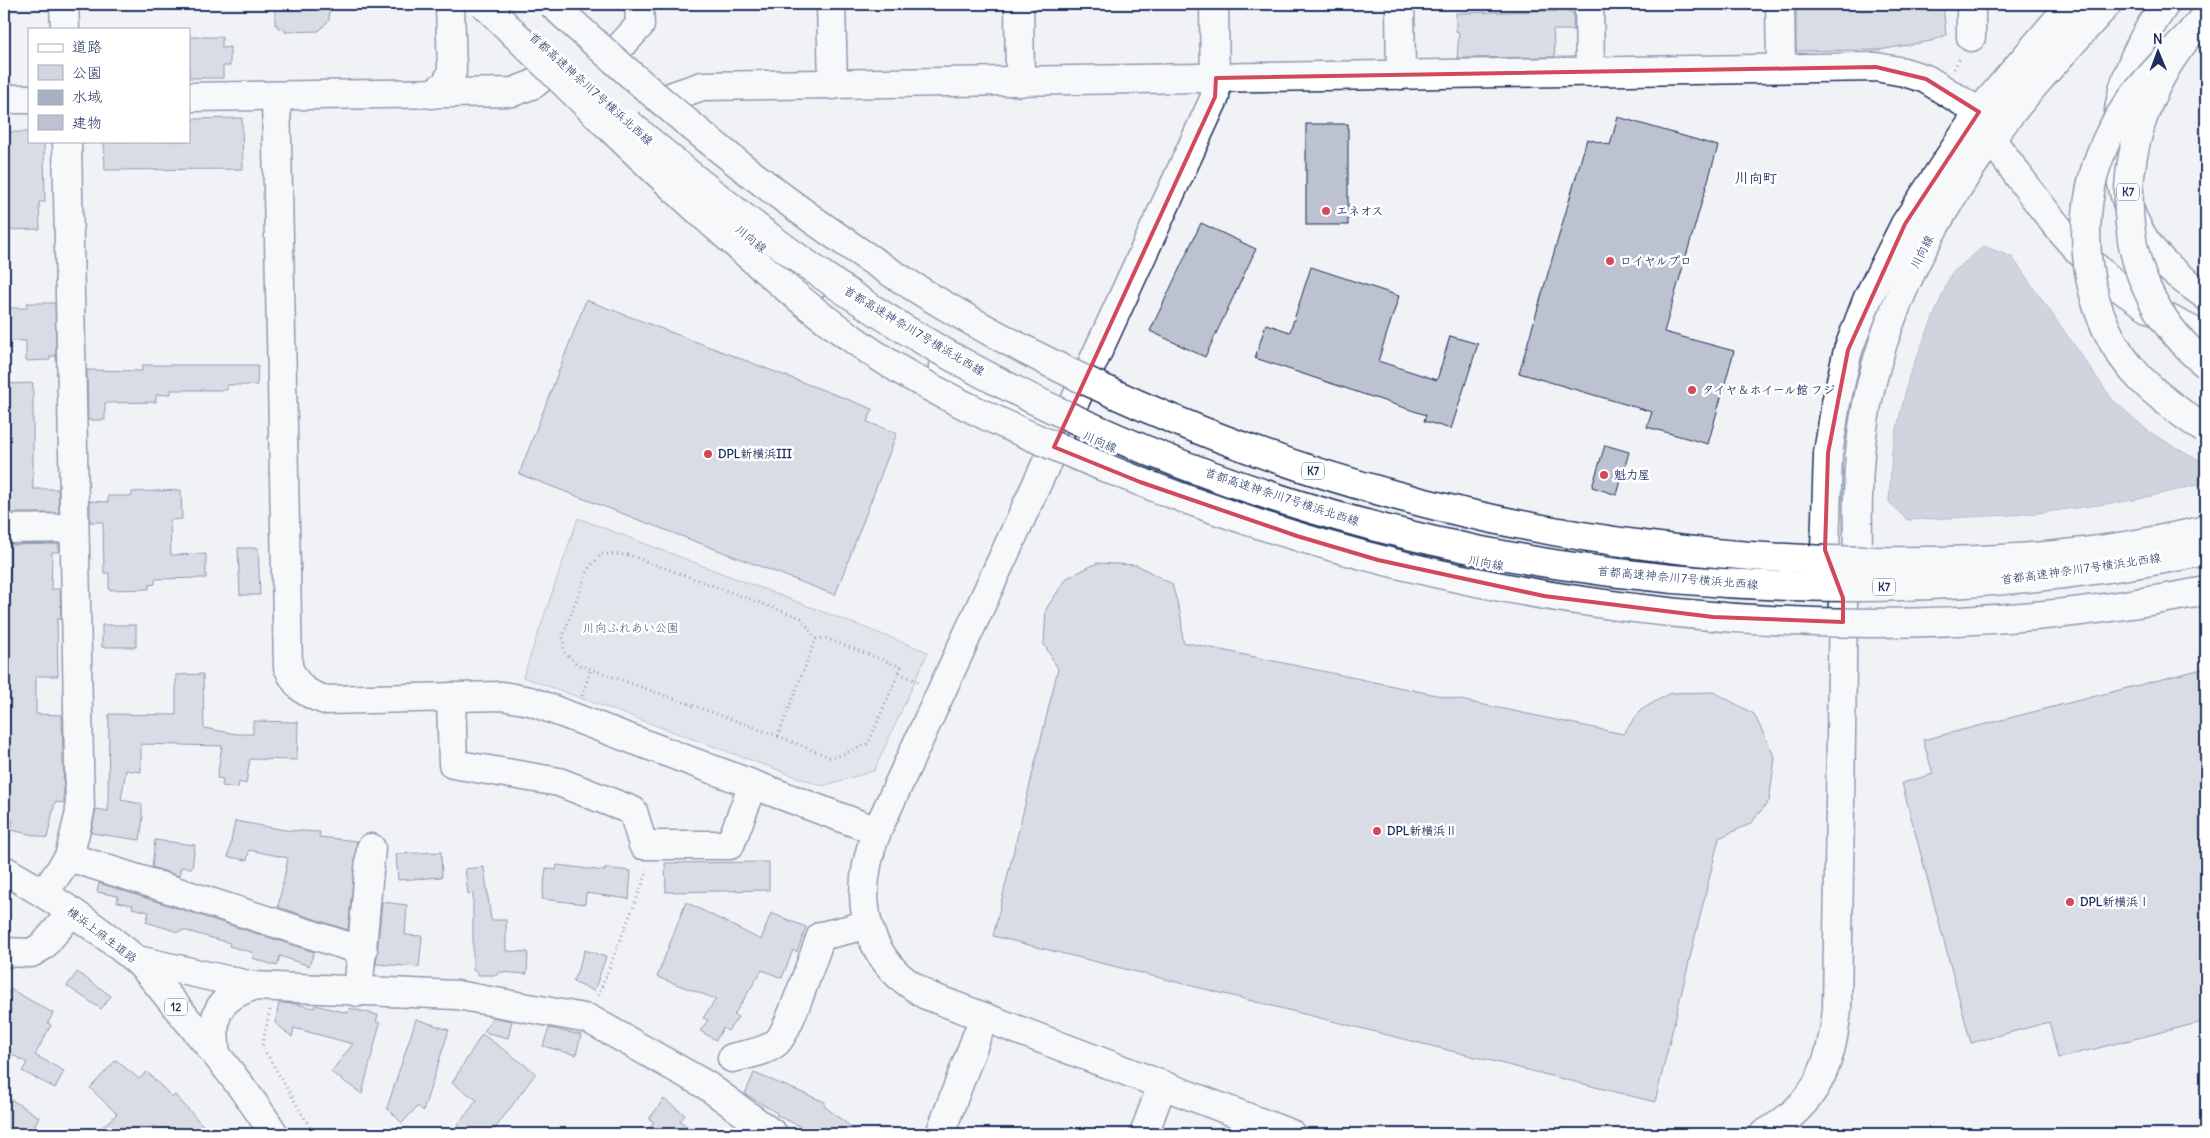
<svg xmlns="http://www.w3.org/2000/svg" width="2210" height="1138" viewBox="0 0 2210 1138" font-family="Delius,'Klee One',sans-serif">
	<rect width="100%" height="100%" fill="#f1f2f5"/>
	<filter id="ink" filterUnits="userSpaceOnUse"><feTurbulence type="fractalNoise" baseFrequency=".02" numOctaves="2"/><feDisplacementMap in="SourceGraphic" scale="10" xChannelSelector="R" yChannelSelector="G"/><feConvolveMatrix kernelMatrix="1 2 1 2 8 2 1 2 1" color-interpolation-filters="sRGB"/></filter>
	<g filter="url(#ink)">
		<path fill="#d2d6df" stroke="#76829e" d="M578 518 928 652 874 771 822 786 523 677Z"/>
		<path fill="#a8b0c2" stroke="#707c9a" d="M1984 246 2012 257 2112 399 2148 431 2190 456 2206 462V483L2135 500 2031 514 1907 520 1889 502 1892 450 1909 376 1951 274Z"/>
		<g fill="#bcc2d0" stroke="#1b2f5e">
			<path d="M275 4H329V20L319 31 285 32V29L278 28V25H275Z"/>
			<path d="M1851 4V7L1943 4 1946 35 1931 41 1879 50 1796 51V7Z"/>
			<path d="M1541 11 1573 12 1574 30H1553L1555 57 1457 58 1459 32H1456V13Z"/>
			<path d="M189 37H222V48L230 47V66H223V78H189Z"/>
			<path d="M1618 117 1718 146 1664 332 1734 351 1708 444 1647 427 1652 412 1519 373 1587 139 1610 145Z"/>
			<path d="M242 118 243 169 105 170 104 141H189V119Z"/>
			<rect x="1306" y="124" width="42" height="101"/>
			<path d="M6 132H29V141L44 142 45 202H39L40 229 4 230V204H7Z"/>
			<path d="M1201 223 1256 249 1205 357 1150 331Z"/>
			<path d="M1311 267 1399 296 1378 361 1437 380 1450 336 1478 344 1451 429 1424 421 1426 415 1255 358 1266 324 1290 332Z"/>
			<path d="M586 300 873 409 867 422 897 433 835 595 519 474Z"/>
			<path d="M27 303H55L56 356H50V360L26 361V341H4V308H27Z"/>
			<path d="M142 365H258L257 385H227V390H171V394L156 395V402L105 403V420H88L87 370 142 371Z"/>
			<path d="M33 383V489H58L59 513H4V384Z"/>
			<path d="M1605 445 1629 452 1617 495 1592 487Z"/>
			<path d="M181 490 182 519 170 520 171 555 206 554V578L155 579V584L149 585V589L109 590V573H104L103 522H90V501L108 502V496H132V492Z"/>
			<path d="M59 544V552H52L51 589H60L61 619H57L58 676H36V714L62 715 64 803 55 802 47 838 11 830 13 820 4 817V687L10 686 8 622H4V584H10V545Z"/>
			<path d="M238 548H258L260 595H240Z"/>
			<path d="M1097 563 1137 565 1172 584 1181 616 1183 642 1623 734 1641 710 1670 693 1714 692 1754 714 1775 758 1769 801 1750 824 1719 838 1655 1102 993 936 1058 669 1044 644 1046 609 1067 578Z"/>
			<rect x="102" y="625" width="34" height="22"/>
			<path d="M2206 668V1021L2058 1058 2049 1022 1971 1043 1902 783 1933 774 1923 740Z"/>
			<path d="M203 674 204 728 236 734H253V721L298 722 297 760 250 759 246 784 239 782 238 788 222 786 223 779 217 778 222 746 141 744V772L126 770 121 800 142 804V816H143L140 840 91 833 96 809 108 811 109 714 176 715V675Z"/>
			<path d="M235 821 285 830 320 832 319 837 357 841 348 930 278 907 288 858 249 850 247 860 228 857Z"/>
			<path d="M155 840 195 845 192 868 181 867 179 876 152 867Z"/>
			<path d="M441 852 442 877 398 880 396 854Z"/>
			<path d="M769 862V890L666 892 665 863Z"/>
			<path d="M557 865 605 871V868L631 871 629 899 586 893 585 904 542 899 546 868 556 870Z"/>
			<path d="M484 867 491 920H506V951L528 952 527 974 498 972V975H477V971L473 970V893L468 894 465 869Z"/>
			<path d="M99 883 314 952 309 966 280 956 277 966 252 958 254 953 229 946 230 943 183 930 178 932 146 922 149 912 132 908 133 905 117 902 118 896 97 892Z"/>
			<path d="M382 902 407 905 405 935 422 936 419 967 376 964Z"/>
			<path d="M686 902 761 940 771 913 806 927 797 952 793 950 782 978 762 970 734 1015 738 1017 728 1031 723 1028 716 1040 700 1031 708 1020 703 1018 716 999 657 977Z"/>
			<path d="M585 950 606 957 594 991 573 982Z"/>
			<path d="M77 972 111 996 101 1009 67 986Z"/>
			<path d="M10 989 53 1013 48 1023 51 1025 35 1055 64 1071 55 1088 22 1071 27 1063 4 1050V1001Z"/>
			<path d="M279 1003 296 1004 314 1008 315 1005 348 1013 349 1008 378 1015 376 1022 380 1023 362 1094 331 1072 353 1044 294 1028 292 1037 275 1023Z"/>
			<path d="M492 1017 512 1021 508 1038 484 1032Z"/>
			<path d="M416 1019 449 1030 423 1111 418 1106 402 1123 387 1108Z"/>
			<path d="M549 1028 581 1035 576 1055 543 1046Z"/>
			<path d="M482 1034 536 1073 491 1134H451L477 1100 452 1083Z"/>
			<path d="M116 1060 139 1079 147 1072 172 1097 175 1095 211 1134H162L154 1126 144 1134H94L117 1114 90 1088Z"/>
			<path d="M754 1073 825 1102 824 1106 860 1134H817L776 1115 777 1113 745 1094Z"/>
			<path d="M4 1095 39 1117 30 1134H4Z"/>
			<path d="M664 1099 685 1115 680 1121 698 1134H644L654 1122 649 1119Z"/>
		</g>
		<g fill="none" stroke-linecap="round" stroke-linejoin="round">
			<g stroke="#1b2f5e" stroke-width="31">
				<g id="minor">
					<path d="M64 4 65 29"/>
					<path d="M831 4 833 85"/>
					<path d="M1019 4 1020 82"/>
					<path d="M1214 4 1215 97 877 831C858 879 857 933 895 972 903 981 916 988 926 995L1291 1134"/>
					<path d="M1400 4 1401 75"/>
					<path d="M1589 4 1590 72"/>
					<path d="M1780 4 1781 68"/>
					<path d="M1971 4V37"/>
					<path d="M618 49 640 25 639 4"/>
					<path d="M432 94 446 84 452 72 450 4"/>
					<path d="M673 96 702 86 1876 67 1904 72 1926 79 1979 112 1991 139"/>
					<path d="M189 97 513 92 534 84 549 71"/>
					<path d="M276 97 288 667C297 687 304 693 325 700L502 696 530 701 877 831"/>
					<path d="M4 99H29"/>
					<path d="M746 235 779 261 814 285"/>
					<path d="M943 366 998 396 1044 417"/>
					<path d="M4 529 74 528"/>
					<path d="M1836 580 1825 550 1828 453 1836 403 1848 350 1867 300 1905 224 1979 112 2071 4"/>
					<path d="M451 697 453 764 559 782 633 811 643 845H730L753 785"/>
					<path d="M69 857 363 951"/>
					<path d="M44 893 69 857 80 812 67 141"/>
					<path d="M4 952 31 953 43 946 72 912"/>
					<path d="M137 960 253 986 457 995 589 1019 706 1085 773 1134"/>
					<path d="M358 992 371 848"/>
					<path d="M216 1054C211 1017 215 999 253 986"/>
					<path d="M732 1058C747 1054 763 1053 776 1043 788 1034 814 954 821 936L867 925"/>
					<path d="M940 1134 984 1017"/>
					<path d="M1144 1134 1162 1085"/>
					<path d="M1764 1134C1816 1105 1832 1065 1837 1008L1843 598C1847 583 1854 567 1857 551 1859 534 1857 515 1858 498 1858 467 1861 435 1867 404 1886 308 1934 217 1991 139 2026 91 2068 48 2107 4"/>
				</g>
			</g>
			<g stroke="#1b2f5e" stroke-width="31">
				<path id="major" d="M4 870C50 896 94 925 135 959 150 972 162 990 175 1005 210 1047 245 1088 274 1134"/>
			</g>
			<g stroke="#1b2f5e" stroke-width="31">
				<g id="highway">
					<path d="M2165 4C2150 25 2137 49 2128 74 2107 133 2116 211 2159 258 2173 273 2190 284 2206 296"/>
					<path d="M1991 139C2028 187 2062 241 2109 279 2138 303 2172 322 2206 337"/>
				</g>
			</g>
			<g stroke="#1b2f5e" stroke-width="3" stroke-dasharray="1 4" stroke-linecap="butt">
				<path d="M1954 69 1960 58"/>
				<path d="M602 554 629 555 801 618 816 639 778 736 577 664 564 652 563 636 588 569Z"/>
				<path d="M899 673 919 682"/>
				<path d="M582 696 591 669"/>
				<path d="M778 736 829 757 838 756 868 744 901 667 825 638 816 639"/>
				<path d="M598 996 648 870"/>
				<path d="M270 1010 262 1046 314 1134"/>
			</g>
			<use href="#minor" stroke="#fff" stroke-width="28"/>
			<use href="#major" stroke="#fff" stroke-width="28"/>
			<use href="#highway" stroke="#fff" stroke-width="28"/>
			<g stroke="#1b2f5e" stroke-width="31" stroke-linecap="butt">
				<g id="highway-bridge">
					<path d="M484 4C559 78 633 152 712 223 759 265 807 308 860 344 935 397 1031 437 1116 472 1410 592 1729 644 2045 615 2099 610 2153 601 2206 591"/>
					<path d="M552 4C676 118 808 227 954 311 1234 473 1546 557 1869 561 1956 562 2045 560 2131 545 2155 541 2179 536 2202 531"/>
					<path d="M2206 15C2192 31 2178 48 2167 66 2109 163 2113 291 2206 364"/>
					<path d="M2187 37C2157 69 2124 101 2106 141 2071 216 2082 320 2141 379 2160 398 2182 414 2204 429"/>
					<path d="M628 123C725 206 827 285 938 349 1319 566 1777 638 2206 551"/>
				</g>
			</g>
			<use href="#highway-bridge" stroke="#fff" stroke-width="28"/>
		</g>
	</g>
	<path d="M0 0H2210V1138H0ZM1876 67 1926 79 1979 112 1905 224 1848 350 1828 453 1825 550 1843 598V622L1713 617 1544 596 1378 560 1297 536 1140 482 1054 447 1215 97 1216 78Z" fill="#f1f2f5" fill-opacity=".55" fill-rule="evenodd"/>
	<path fill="none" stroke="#d1495b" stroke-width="4" stroke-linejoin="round" d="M1876 67 1926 79 1979 112 1905 224 1848 350 1828 453 1825 550 1843 598V622L1713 617 1544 596 1378 560 1297 536 1140 482 1054 447 1215 97 1216 78Z"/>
	<g fill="#d1495b" stroke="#fff" stroke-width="2">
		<circle cx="1326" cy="211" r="5"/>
		<circle cx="1610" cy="261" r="5"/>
		<circle cx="1692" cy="390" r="5"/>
		<circle cx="708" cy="454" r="5"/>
		<circle cx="1604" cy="475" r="5"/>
		<circle cx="1377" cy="831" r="5"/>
		<circle cx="2070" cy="902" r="5"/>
	</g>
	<g text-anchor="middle" stroke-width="5" stroke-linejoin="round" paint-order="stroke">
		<g fill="#fff" stroke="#5f6d8e" stroke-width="1">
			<rect x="2117" y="183.5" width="22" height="17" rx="4"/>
			<rect x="1302" y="462.5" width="22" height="17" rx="4"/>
			<rect x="1873" y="578.5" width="22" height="17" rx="4"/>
			<rect x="165" y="998.5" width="22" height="17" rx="4"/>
		</g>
		<g font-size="11" font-weight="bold" fill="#1b2f5e">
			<text x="2128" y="196">K7</text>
			<text x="1313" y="475">K7</text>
			<text x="1884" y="591">K7</text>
			<text x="176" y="1011">12</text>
		</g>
		<g font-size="12" fill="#1b2f5e" stroke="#fff">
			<text transform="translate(591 89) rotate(42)" y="4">首都高速神奈川7号横浜北西線</text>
			<text transform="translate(751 239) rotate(39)" y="4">川向線</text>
			<text transform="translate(1922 252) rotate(-63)" y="4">川向線</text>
			<text transform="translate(914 331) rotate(31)" y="4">首都高速神奈川7号横浜北西線</text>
			<text transform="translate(1100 442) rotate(24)" y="4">川向線</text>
			<text transform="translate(1282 497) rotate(18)" y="4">首都高速神奈川7号横浜北西線</text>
			<text transform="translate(1486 563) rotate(11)" y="4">川向線</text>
			<text transform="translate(2081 569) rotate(-8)" y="4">首都高速神奈川7号横浜北西線</text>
			<text transform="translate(1678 578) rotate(5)" y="4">首都高速神奈川7号横浜北西線</text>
			<text transform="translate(102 935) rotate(37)" y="4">横浜上麻生道路</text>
		</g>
		<g font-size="12" font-weight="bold" fill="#1b2f5e" stroke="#fff" text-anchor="start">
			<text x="1336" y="215">エネオス</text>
			<text x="1620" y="265">ロイヤルプロ</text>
			<text x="1702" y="394">タイヤ＆ホイール館 フジ</text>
			<text x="718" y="458">DPL新横浜III</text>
			<text x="1614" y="479">魁力屋</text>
			<text x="1387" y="835">DPL新横浜Ⅱ</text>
			<text x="2080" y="906">DPL新横浜Ⅰ</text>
		</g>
		<g font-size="12" fill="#49597e" stroke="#fff">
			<text x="631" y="632">川向ふれあい公園</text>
		</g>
		<g font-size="14" font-weight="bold" fill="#1b2f5e" stroke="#fff">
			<text x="1756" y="183">川向町</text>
		</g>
	</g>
	<rect width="2210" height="1138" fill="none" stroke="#fff" stroke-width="20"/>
	<rect x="10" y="10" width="2190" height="1118" fill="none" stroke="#1b2f5e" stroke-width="2" filter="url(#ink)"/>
	<rect x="28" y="28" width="162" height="115" fill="#ffffff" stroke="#a4acbf"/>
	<rect x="38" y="44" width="25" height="8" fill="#ffffff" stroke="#a4acbf"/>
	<text x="72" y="52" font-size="15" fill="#1b2f5e">道路</text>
	<rect x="38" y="65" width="25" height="15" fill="#d2d6df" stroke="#a4acbf"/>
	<text x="72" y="78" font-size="15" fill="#1b2f5e">公園</text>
	<rect x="38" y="90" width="25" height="15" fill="#a8b0c2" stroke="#a4acbf"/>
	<text x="72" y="102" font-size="15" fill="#1b2f5e">水域</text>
	<rect x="38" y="115" width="25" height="15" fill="#bcc2d0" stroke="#a4acbf"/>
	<text x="72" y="128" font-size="15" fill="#1b2f5e">建物</text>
	<g transform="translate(2158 52) rotate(359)" stroke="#ffffff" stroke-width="4" paint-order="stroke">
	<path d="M0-4L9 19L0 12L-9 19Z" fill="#1b2f5e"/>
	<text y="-8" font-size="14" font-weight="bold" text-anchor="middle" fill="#1b2f5e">N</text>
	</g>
</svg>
